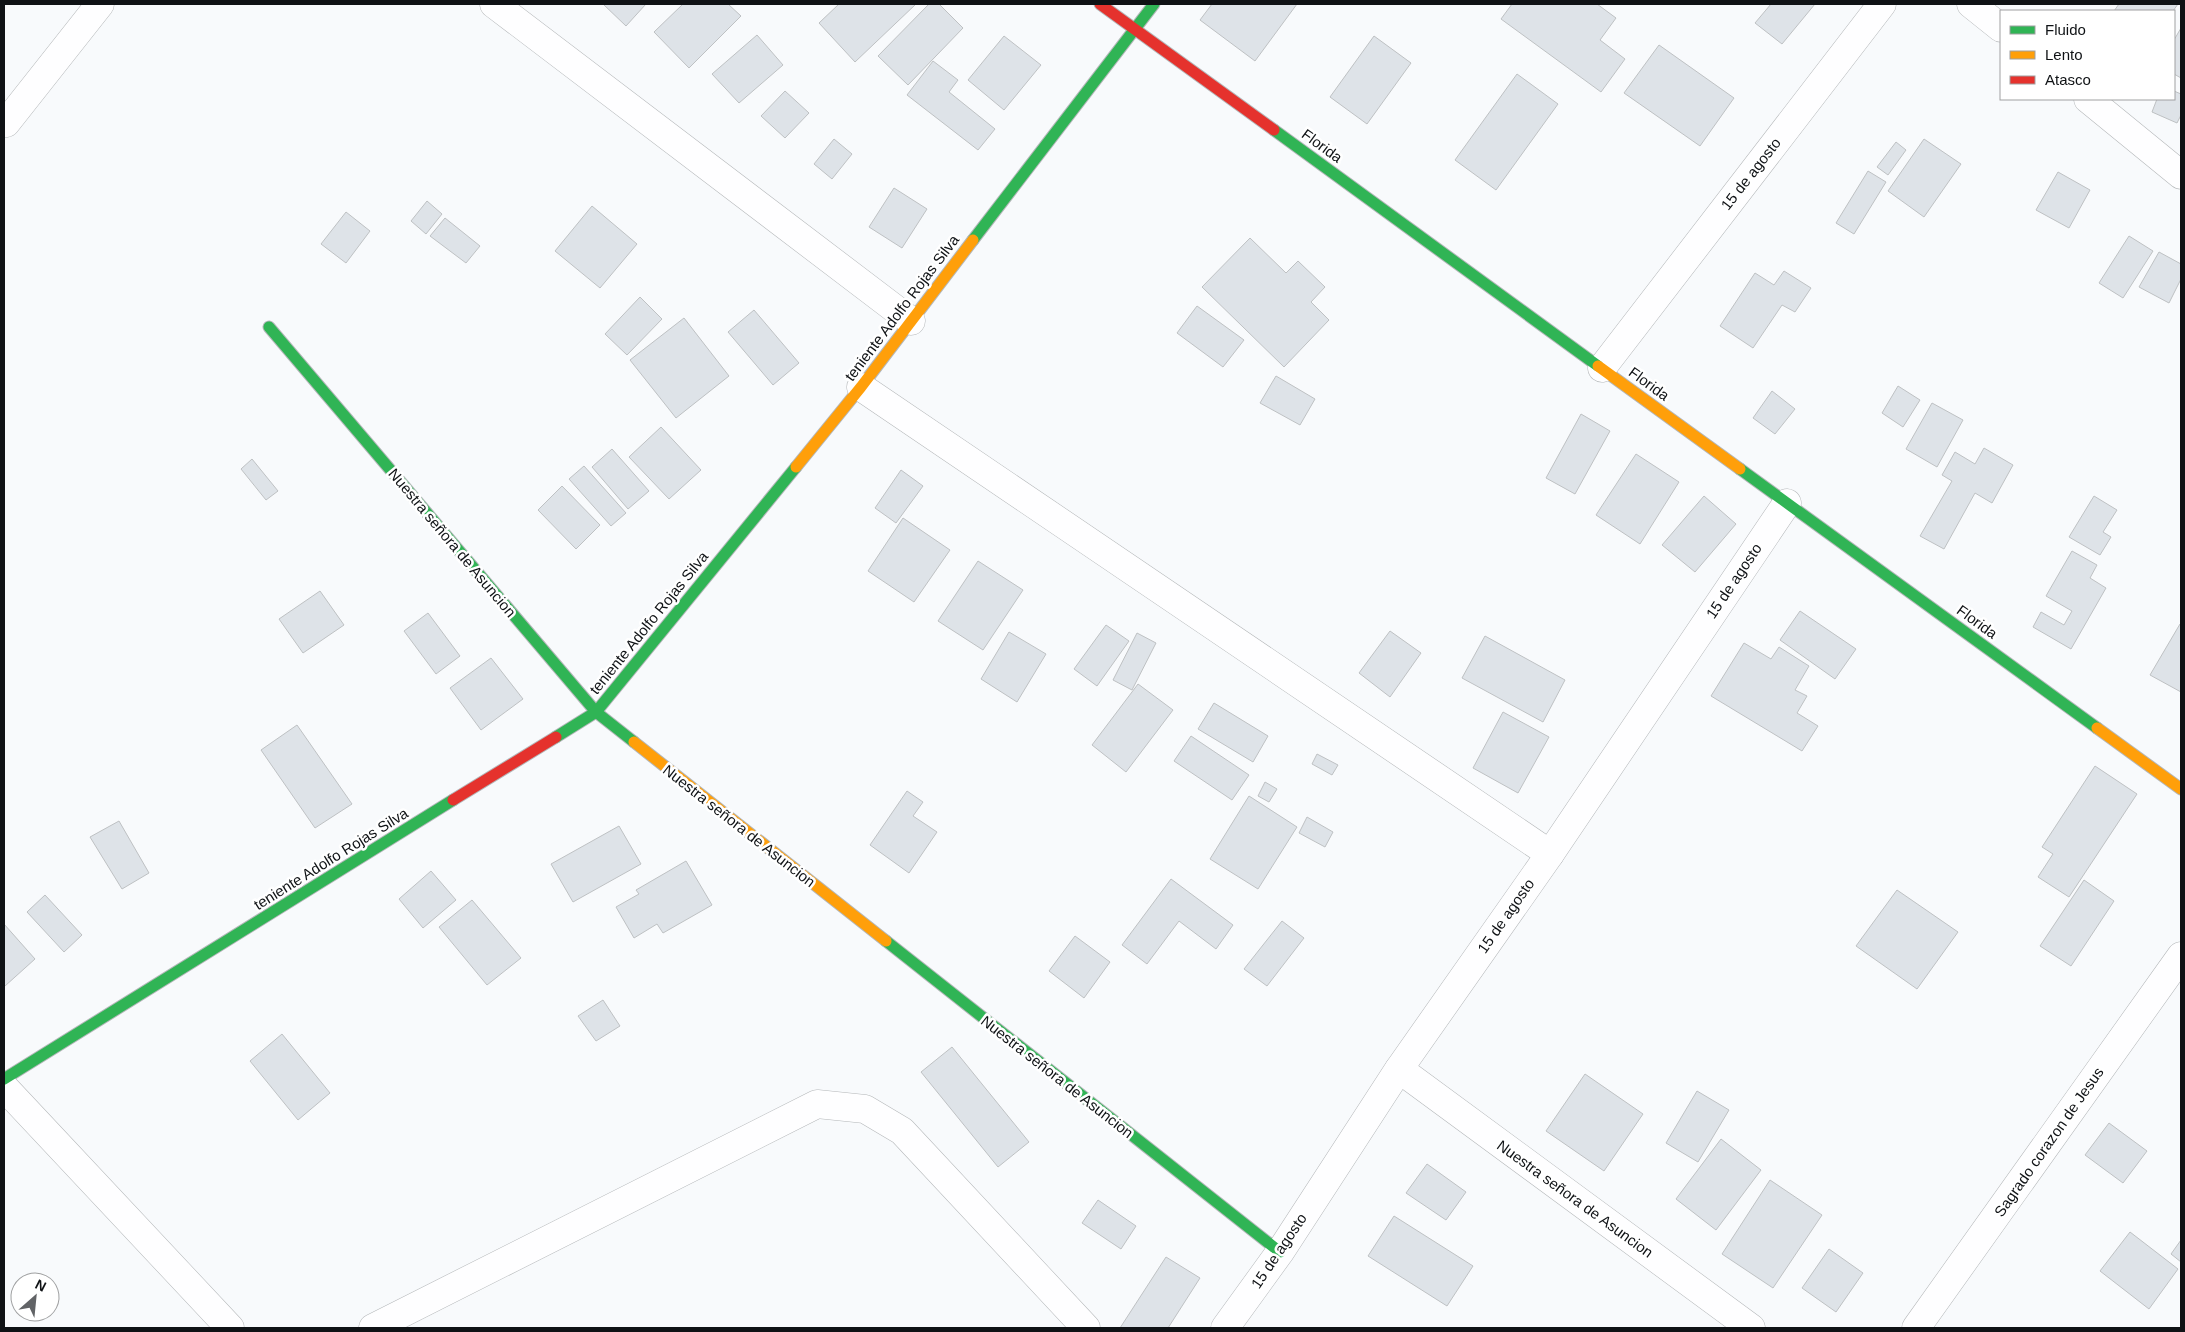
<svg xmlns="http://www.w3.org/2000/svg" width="2185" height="1332" viewBox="0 0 2185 1332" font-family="Arial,sans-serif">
	<rect width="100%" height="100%" fill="#f8fafc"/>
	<g fill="#dee3e8" stroke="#bec1c3">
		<path d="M603 4H646L626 26Z"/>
		<path d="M683 4H728L741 16 689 68 654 32Z"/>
		<path d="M839 4H916L855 62 819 23Z"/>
		<path d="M929 4H939L963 28 908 85 878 56Z"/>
		<path d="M1212 4H1297L1255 61 1200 20Z"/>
		<path d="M1512 4H1597L1616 18 1600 40 1625 59 1601 92 1501 19Z"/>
		<path d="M1771 4H1815L1782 44 1755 23Z"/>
		<path d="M2119 4H2178L2173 11H2114Z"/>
		<path d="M2181 28V78L2174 74V40Z"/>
		<path d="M757 35 783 65 739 103 712 74Z"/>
		<path d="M1004 36 1041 65 1004 110 968 80Z"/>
		<path d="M1374 36 1411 63 1367 124 1330 97Z"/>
		<path d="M1659 45 1734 98 1700 146 1624 93Z"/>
		<path d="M933 61 958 80 949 92 995 129 978 150 907 95Z"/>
		<path d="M1517 74 1558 104 1496 190 1455 160Z"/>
		<path d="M785 91 809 113 785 138 761 116Z"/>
		<path d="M2174 91 2181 94V115L2177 123 2152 112 2157 99H2174Z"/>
		<path d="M834 139 852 154 832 179 814 164Z"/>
		<path d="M1924 139 1961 164 1924 217 1888 191Z"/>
		<path d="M1896 142 1906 150 1888 175 1877 167Z"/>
		<path d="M1868 171 1886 182 1854 234 1836 223Z"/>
		<path d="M2058 172 2090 190 2069 228 2036 210Z"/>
		<path d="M894 188 927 209 902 248 869 227Z"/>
		<path d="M427 201 442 214 426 234 411 221Z"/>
		<path d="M592 206 637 244 600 288 555 251Z"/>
		<path d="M346 212 370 231 346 263 321 244Z"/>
		<path d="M445 218 480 246 466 263 430 236Z"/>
		<path d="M2129 236 2153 251 2123 298 2099 283Z"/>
		<path d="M1250 238 1286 273 1298 261 1325 287 1311 302 1329 320 1284 367 1202 287Z"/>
		<path d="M2159 252 2181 264V279L2169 303 2139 287Z"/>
		<path d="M1784 271 1811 288 1795 312 1782 305 1753 348 1720 326 1755 273 1774 285Z"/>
		<path d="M640 297 662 319 627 355 605 334Z"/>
		<path d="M1197 306 1244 340 1223 367 1177 333Z"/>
		<path d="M754 310 799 363 773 385 728 332Z"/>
		<path d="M684 318 729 376 676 418 630 360Z"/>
		<path d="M1276 376 1315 399 1300 425 1260 403Z"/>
		<path d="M1898 386 1920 400 1903 427 1882 413Z"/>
		<path d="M1772 391 1795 409 1775 434 1753 418Z"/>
		<path d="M1932 403 1963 420 1937 467 1906 449Z"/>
		<path d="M1581 414 1610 431 1575 494 1546 478Z"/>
		<path d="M661 427 701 470 669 499 629 457Z"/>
		<path d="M1984 448 2013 465 1992 503 1975 493 1944 549 1920 536 1952 481 1942 475 1955 452 1975 464Z"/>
		<path d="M612 449 649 491 628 509 592 467Z"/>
		<path d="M1636 454 1679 482 1640 544 1596 515Z"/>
		<path d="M252 459 278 491 266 500 241 469Z"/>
		<path d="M584 466 626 513 611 526 569 479Z"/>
		<path d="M901 470 923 486 896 523 875 508Z"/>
		<path d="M562 486 600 525 576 549 538 510Z"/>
		<path d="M1704 496 1736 524 1695 572 1662 545Z"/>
		<path d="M2094 496 2117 510 2103 532 2111 537 2100 555 2069 537Z"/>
		<path d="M903 518 950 550 914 602 868 571Z"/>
		<path d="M2072 551 2097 565 2090 578 2106 588 2071 649 2033 627 2041 612 2064 625 2072 611 2046 596Z"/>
		<path d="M978 561 1023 590 983 650 938 621Z"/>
		<path d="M320 591 344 625 303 653 279 619Z"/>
		<path d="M1800 611 1856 649 1835 679 1780 640Z"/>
		<path d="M428 613 460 656 436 674 404 631Z"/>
		<path d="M2180 624 2181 625V692L2150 675Z"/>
		<path d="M1106 625 1129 641 1097 686 1074 669Z"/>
		<path d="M1390 631 1421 653 1390 697 1359 673Z"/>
		<path d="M1009 632 1046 654 1017 702 981 679Z"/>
		<path d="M1137 633 1156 643 1132 690 1113 680Z"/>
		<path d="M1485 636 1565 680 1543 722 1462 678Z"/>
		<path d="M1744 643 1771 659 1779 647 1809 666 1795 690 1807 696 1797 713 1818 726 1802 751 1711 696Z"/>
		<path d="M491 658 523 699 481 730 450 688Z"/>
		<path d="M1138 684 1173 710 1126 772 1092 745Z"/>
		<path d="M1214 703 1268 736 1253 762 1198 729Z"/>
		<path d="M1503 712 1549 737 1518 793 1473 768Z"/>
		<path d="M297 725 352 804 315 828 261 750Z"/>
		<path d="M1191 736 1249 775 1232 800 1174 761Z"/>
		<path d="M1317 754 1338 765 1332 775 1312 764Z"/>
		<path d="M2095 766 2137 794 2069 897 2038 877 2053 854 2042 847Z"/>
		<path d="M1265 782 1277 789 1269 802 1258 796Z"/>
		<path d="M907 791 923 802 913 816 937 832 909 873 870 845Z"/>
		<path d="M1249 796 1297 827 1258 889 1210 859Z"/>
		<path d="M1307 817 1333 832 1325 847 1299 833Z"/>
		<path d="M119 821 149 873 122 889 90 837Z"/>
		<path d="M619 826 641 864 573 902 551 864Z"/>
		<path d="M686 861 712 905 663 933 657 924 634 938 616 907 639 894 636 890Z"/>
		<path d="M431 871 456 900 423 928 399 899Z"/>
		<path d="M1171 879 1233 925 1216 949 1179 921 1147 964 1122 945Z"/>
		<path d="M2084 880 2114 901 2071 966 2040 946Z"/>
		<path d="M1897 890 1958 932 1917 989 1856 946Z"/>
		<path d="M45 895 82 935 64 952 27 912Z"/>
		<path d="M472 900 521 958 487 985 439 927Z"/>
		<path d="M1282 921 1304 938 1267 986 1244 969Z"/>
		<path d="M4 924 35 959 5 986 4 985Z"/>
		<path d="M1075 936 1110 962 1084 998 1049 971Z"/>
		<path d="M603 1000 620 1026 596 1041 578 1016Z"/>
		<path d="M282 1034 330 1093 298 1120 250 1061Z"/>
		<path d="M952 1047 1029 1142 998 1167 921 1072Z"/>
		<path d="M1585 1074 1643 1114 1604 1171 1546 1131Z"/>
		<path d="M1697 1091 1729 1110 1698 1162 1666 1143Z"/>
		<path d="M2109 1123 2147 1151 2123 1183 2085 1155Z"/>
		<path d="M1721 1139 1761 1170 1716 1230 1676 1199Z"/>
		<path d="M1427 1164 1466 1192 1446 1220 1406 1193Z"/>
		<path d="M1770 1180 1822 1215 1773 1288 1722 1254Z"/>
		<path d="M1098 1200 1136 1226 1121 1249 1082 1223Z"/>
		<path d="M1394 1216 1473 1266 1447 1306 1368 1256Z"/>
		<path d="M2130 1232 2178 1269 2149 1309 2100 1271Z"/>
		<path d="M2181 1240V1262L2171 1254Z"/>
		<path d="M1829 1249 1863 1273 1836 1312 1802 1288Z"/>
		<path d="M1166 1257 1200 1278 1168 1328H1120Z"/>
	</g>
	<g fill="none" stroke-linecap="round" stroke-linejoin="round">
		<g stroke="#b4b7b9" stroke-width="29">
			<g id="street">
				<path d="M494 4 911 321"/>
				<path d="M1971 4 2001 28"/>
				<path d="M2088 99 2181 175"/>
				<path d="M6 123 100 4"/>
				<path d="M1602 368 1882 4"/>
				<path d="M861 387 1550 854"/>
				<path d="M1399 1069 1751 1328"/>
				<path d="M4 1087 230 1328"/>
				<path d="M373 1328 817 1104 865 1109 902 1131 1086 1328"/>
				<path d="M1225 1328 1280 1252 1399 1069 1550 854 1787 503"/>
				<path d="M1916 1328 2181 956"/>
			</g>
		</g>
		<g stroke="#b4b7b9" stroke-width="13">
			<g id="fast">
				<path d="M1274 130 1598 366"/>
				<path d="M973 240 1154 4"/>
				<path d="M269 327 596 712 634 742"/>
				<path d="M1740 469 2097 728"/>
				<path d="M556 737 596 712 796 467"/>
				<path d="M886 941 1280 1252"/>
				<path d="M4 1079 453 800"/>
			</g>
		</g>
		<g stroke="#b4b7b9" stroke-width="13">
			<g id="slow">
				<path d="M1598 366 1740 469"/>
				<path d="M796 467 861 387 973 240"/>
				<path d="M2097 728 2181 789"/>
				<path d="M634 742 886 941"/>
			</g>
		</g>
		<g stroke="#b4b7b9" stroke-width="13">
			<g id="jam">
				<path d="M1100 4 1274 130"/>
				<path d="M453 800 556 737"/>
			</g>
		</g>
		<use href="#street" stroke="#fefeff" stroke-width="28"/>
		<use href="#fast" stroke="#30b455" stroke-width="11"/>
		<use href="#slow" stroke="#ff9f0a" stroke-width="11"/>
		<use href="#jam" stroke="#e5322d" stroke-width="11"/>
	</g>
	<g text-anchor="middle" stroke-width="5" stroke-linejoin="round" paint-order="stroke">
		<g font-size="15" fill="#0f1215" stroke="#fff">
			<text transform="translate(1322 146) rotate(36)" y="5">Florida</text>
			<text transform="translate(1751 174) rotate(-52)" y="5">15 de agosto</text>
			<text transform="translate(902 308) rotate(-53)" y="5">teniente Adolfo Rojas Silva</text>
			<text transform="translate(1649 384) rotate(36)" y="5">Florida</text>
			<text transform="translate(452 543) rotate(50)" y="5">Nuestra señora de Asuncion</text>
			<text transform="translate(1734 581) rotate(-56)" y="5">15 de agosto</text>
			<text transform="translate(1977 622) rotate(36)" y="5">Florida</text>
			<text transform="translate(649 623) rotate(-51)" y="5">teniente Adolfo Rojas Silva</text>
			<text transform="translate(739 826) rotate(38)" y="5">Nuestra señora de Asuncion</text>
			<text transform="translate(331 859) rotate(-32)" y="5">teniente Adolfo Rojas Silva</text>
			<text transform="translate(1506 916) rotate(-55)" y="5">15 de agosto</text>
			<text transform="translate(1057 1077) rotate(38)" y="5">Nuestra señora de Asuncion</text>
			<text transform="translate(2049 1142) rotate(-55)" y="5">Sagrado corazon de Jesus</text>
			<text transform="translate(1575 1199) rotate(36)" y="5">Nuestra señora de Asuncion</text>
			<text transform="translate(1279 1251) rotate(-56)" y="5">15 de agosto</text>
		</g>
	</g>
	<rect width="2185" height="1332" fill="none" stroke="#0f1215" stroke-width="10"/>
	<rect x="2000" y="10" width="175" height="90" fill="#ffffff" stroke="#9fa0a1"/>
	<rect x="2010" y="26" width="25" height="8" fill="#30b455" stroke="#9fa0a1"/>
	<text x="2045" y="35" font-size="15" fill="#0f1215">Fluido</text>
	<rect x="2010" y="51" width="25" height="8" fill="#ff9f0a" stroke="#9fa0a1"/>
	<text x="2045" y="60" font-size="15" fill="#0f1215">Lento</text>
	<rect x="2010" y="76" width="25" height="8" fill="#e5322d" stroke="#9fa0a1"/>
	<text x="2045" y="85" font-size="15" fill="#0f1215">Atasco</text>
	<g transform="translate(35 1297) rotate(27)"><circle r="24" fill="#ffffff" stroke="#9fa0a1"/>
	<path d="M0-4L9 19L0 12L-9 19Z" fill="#616366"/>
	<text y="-8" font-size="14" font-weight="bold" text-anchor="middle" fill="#0f1215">N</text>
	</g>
</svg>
